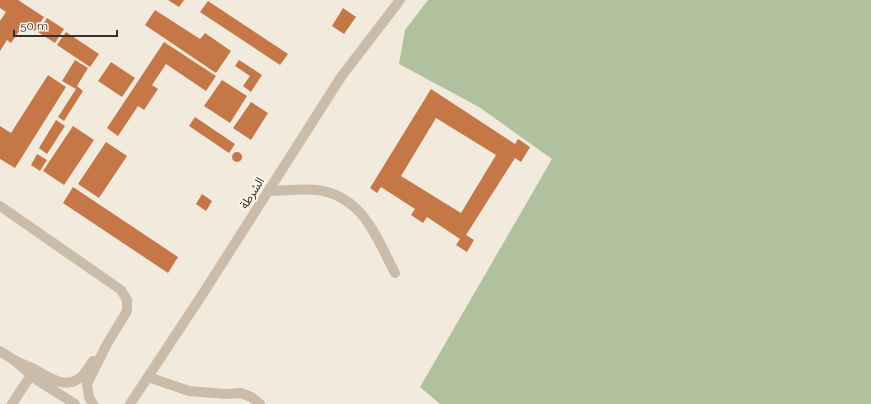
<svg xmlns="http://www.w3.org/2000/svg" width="871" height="404" viewBox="0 0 871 404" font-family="Raleway,'Noto Sans Arabic',sans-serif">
	<rect width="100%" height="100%" fill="#f2ebdd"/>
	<path fill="#b0c19d" d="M428 0H871V404H440L420 387 552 159 479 107 399 64 405 30Z"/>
	<g fill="#c57748" fill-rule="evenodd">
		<path d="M0 0H18L44 17 35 31 24 24 11 43 7 40 0 51V21L6 12 0 8Z"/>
		<path d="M168 0H184L179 7Z"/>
		<path d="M208 1 288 54 280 65 200 12Z"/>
		<path d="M343 8 356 17 344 34 332 26Z"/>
		<path d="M155 10 200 39 205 33 231 51 216 73 145 25Z"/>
		<path d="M47 18 64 29 55 43 38 32Z"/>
		<path d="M66 32 99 54 90 67 57 45Z"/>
		<path d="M164 42 216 76 206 91 166 64 152 85 158 89 144 110 138 106 118 136 107 128Z"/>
		<path d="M75 60 88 68 77 86 83 91 64 121 58 117 76 89 62 81Z"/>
		<path d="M239 60 262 75 251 92 243 86 250 76 235 66Z"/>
		<path d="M111 62 135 78 122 97 98 81Z"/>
		<path d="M48 75 66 87 15 168 0 159V126L11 133Z"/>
		<path d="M222 80 247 96 230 123 204 106Z"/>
		<path d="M431 89 515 144 518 139 530 147 521 162 515 158 466 235 474 240 467 252 456 245 460 239 427 217 423 223 411 215 415 209 381 187 377 193 370 188ZM436 118 496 155 461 213 401 176Z"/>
		<path d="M251 102 268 113 251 140 233 128Z"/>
		<path d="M195 117 235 144 229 153 189 126Z"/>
		<path d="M56 120 65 126 47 154 39 148Z"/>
		<path d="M73 126 94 140 64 185 43 171Z"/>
		<path d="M106 142 127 156 99 198 78 184Z"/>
		<circle cx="237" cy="157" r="5"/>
		<path d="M37 154 47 160 40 171 31 165Z"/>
		<path d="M73 187 178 257 168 273 63 203Z"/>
		<path d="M202 194 212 201 206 211 196 204Z"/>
	</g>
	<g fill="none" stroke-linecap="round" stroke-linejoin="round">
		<g stroke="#cabca9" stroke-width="10">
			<path d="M268 191C283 191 303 188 317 190 363 196 376 237 395 273"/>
			<path d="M0 206 121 290 127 300V311L107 344 87 384 89 397 93 404"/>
			<path d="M0 351 14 360 37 380 75 404"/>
			<path d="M14 360C21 363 27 366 34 369 48 377 67 391 82 376 86 372 90 365 93 361"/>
			<path d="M148 377 189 391 226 394 241 393 251 397 260 404"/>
			<path d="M12 404 31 375"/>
			<path d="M130 404 202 295 341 77 400 0"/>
		</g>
	</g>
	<g text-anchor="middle" stroke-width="4" stroke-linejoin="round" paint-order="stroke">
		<g font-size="12" fill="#372f29" stroke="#faf4e9">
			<text transform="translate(252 193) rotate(-58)" y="4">الشرطة</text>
		</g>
	</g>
	<path d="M14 30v6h103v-6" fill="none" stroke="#372f29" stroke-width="2"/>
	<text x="20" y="30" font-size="12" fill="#372f29" stroke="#faf4e9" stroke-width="3" paint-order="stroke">50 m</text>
</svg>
